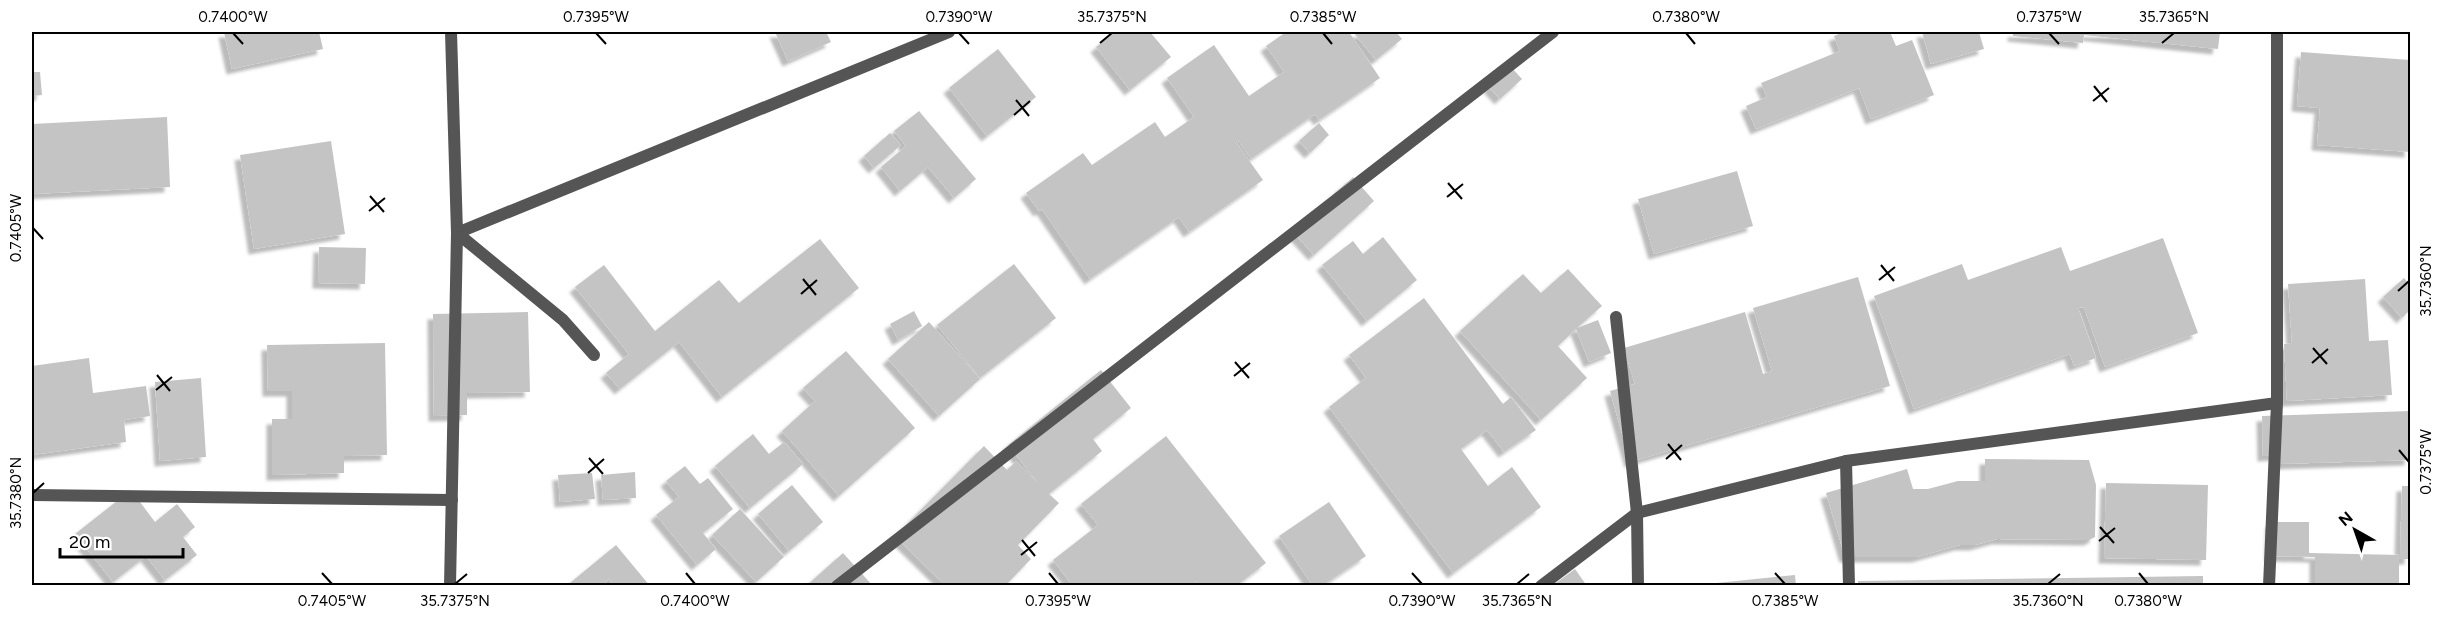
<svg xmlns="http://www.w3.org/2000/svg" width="2442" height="617" viewBox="0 0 2442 617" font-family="Figtree,sans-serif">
	<defs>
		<filter id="shadow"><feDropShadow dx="-5.5" dy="5.5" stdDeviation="1.5" flood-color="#0004"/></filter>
	</defs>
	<rect width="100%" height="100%" fill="#fff"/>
	<g fill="#c4c4c4" filter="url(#shadow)">
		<path d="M224 32H319L323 49 232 69Z"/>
		<path d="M775 32H826L831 42 788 61Z"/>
		<path d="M1115 32H1150L1171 57 1130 90 1096 47Z"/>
		<path d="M1286 32H1349L1380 78 1319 120 1315 114 1251 159 1238 140 1236 142 1263 180 1189 232 1179 217 1090 279 1042 209 1039 211 1026 193 1083 153 1092 165 1155 122 1165 137 1194 117 1167 78 1214 45 1249 96 1284 72 1266 46Z"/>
		<path d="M1353 32H1396L1402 39 1376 60Z"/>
		<path d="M1844 32H1890L1896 46 1912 40 1934 95 1871 119 1859 88 1756 129 1746 106 1767 97 1761 83 1840 51 1834 36Z"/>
		<path d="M1922 32H1979L1984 49 1931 64Z"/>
		<path d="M2013 32H2220L2218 49 2084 35 2083 43 2013 36Z"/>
		<path d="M998 49 1036 97 987 136 949 88Z"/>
		<path d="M2301 52 2410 60V152L2317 145 2320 108 2297 106Z"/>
		<path d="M1511 67 1522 79 1500 99 1489 87Z"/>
		<path d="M32 72H40L42 95 32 96Z"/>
		<path d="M919 111 976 179 954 198 928 167 900 191 881 167 906 146 894 131Z"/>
		<path d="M167 117 170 187 32 194V124Z"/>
		<path d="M1319 123 1329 135 1310 153 1299 141Z"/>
		<path d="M890 133 901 145 874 168 864 156Z"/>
		<path d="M331 141 345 234 254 249 240 155Z"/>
		<path d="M1737 171 1753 226 1654 254 1638 199Z"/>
		<path d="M1353 177 1374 201 1314 255 1292 231Z"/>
		<path d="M1383 237 1417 280 1367 321 1322 265 1353 241 1363 254Z"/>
		<path d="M2163 238 2198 333 2105 367 2084 307 2078 308 2096 358 2074 366 2070 354 1914 409 1874 296 1962 264 1968 280 2061 247 2070 271Z"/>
		<path d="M820 239 859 288 722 397 679 342 620 389 606 373 629 354 575 287 604 265 655 331 719 280 739 303Z"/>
		<path d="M319 247 366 248 365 284 318 283Z"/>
		<path d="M1014 264 1056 318 980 378 937 325Z"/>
		<path d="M1568 269 1602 306 1577 328 1598 320 1611 353 1589 362 1576 329 1558 346 1587 378 1541 420 1460 331 1523 274 1541 293Z"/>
		<path d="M1858 277 1890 386 1630 462 1610 391 1635 384 1624 348 1745 312 1763 374 1772 371 1753 308Z"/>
		<path d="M2404 278 2410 285V310L2402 318 2383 297Z"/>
		<path d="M2365 279 2369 341 2388 340 2392 395 2287 401 2284 344 2292 343 2288 284Z"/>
		<path d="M1424 298 1503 404 1511 397 1536 430 1504 452 1487 430 1461 449 1488 486 1512 467 1541 507 1453 573 1329 407 1366 378 1349 355Z"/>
		<path d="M914 311 922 326 898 340 890 324Z"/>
		<path d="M528 312 530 392 467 393V415L434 416 433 314Z"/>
		<path d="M929 322 980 379 939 416 888 359Z"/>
		<path d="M385 343 387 455 344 456V473L272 475V419H292V391H268L267 345Z"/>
		<path d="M846 351 915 428 839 496 782 431 815 401 803 388Z"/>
		<path d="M89 358 93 393 146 386 150 416 124 420 126 442 32 455V366Z"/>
		<path d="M1101 370 1131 408 1093 439 1102 451 1049 494 1059 503 1018 545 1031 559 1005 586H946L895 536 984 446 1007 470 1016 461 1038 483 1008 445Z"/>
		<path d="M201 378 206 457 160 461 155 382Z"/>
		<path d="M2410 411V460L2279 464 2278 455 2263 456 2262 416Z"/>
		<path d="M753 434 769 454 784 442 803 464 750 508 715 466Z"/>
		<path d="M1166 436 1266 563 1236 586H1200L1197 581 1191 586H1073L1053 560 1098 525 1081 504Z"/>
		<path d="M1985 459 2089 460 2096 485 2095 537 2089 540 1997 539 1975 545H1960L1917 557H1845L1826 493 1907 469 1913 489H1928L1958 481H1985Z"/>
		<path d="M685 466 700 484 708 478 733 509 703 533 716 549 697 565 656 515 679 497 666 481Z"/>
		<path d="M635 472 636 498 603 500 601 475Z"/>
		<path d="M592 473 595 499 560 502 558 475Z"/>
		<path d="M2106 483 2208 485 2206 560 2104 558Z"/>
		<path d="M792 485 823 522 789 551 758 514Z"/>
		<path d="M2402 486H2410V559H2399V586H2315V557L2270 556 2271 522H2309V553L2400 555Z"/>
		<path d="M131 490 155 522 177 504 195 527 183 537 197 555 165 580 146 556 113 582 75 534Z"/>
		<path d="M1329 502 1366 556 1322 586H1313L1279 536Z"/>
		<path d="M740 509 784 557 756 582 712 535Z"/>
		<path d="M616 545 650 586H614L609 579 601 586H572L570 583Z"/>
		<path d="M843 553 873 586H806Z"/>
		<path d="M1575 569 1587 586H1552Z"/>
		<path d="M1795 575 1796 586H1707V584Z"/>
		<path d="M2203 576V586H1858V581Z"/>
	</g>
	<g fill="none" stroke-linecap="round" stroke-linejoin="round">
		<g stroke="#555" stroke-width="12">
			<path d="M1616 317 1637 513 1638 586"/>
			<path d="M594 355 563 320 457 233 949 32"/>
			<path d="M1846 461 1849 586"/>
			<path d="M32 495 452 500"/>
			<path d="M450 586 457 233 451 32"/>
			<path d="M837 586 1553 32"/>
			<path d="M1541 586 1637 513 1846 461 2277 403"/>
			<path d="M2269 586 2277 403V32"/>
		</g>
	</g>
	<path fill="none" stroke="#000" stroke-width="2" d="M233 33 243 44M596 33 606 44M959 33 969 44M1323 33 1332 44M1686 33 1695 44M2049 33 2059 44M1100 43 1112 33M2162 43 2174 33M2094 86 2107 102M1016 100 1029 116M2093 101 2109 88M1014 115 1030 101M1448 183 1462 199M370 196 384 212M1447 197 1463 184M369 211 385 198M33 228 43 239M1881 265 1894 281M803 279 816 295M1879 280 1895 267M2398 291 2409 281M801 294 817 280M2313 348 2327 364M1235 362 1249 378M2312 363 2328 349M157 375 170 391M1234 376 1250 363M156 390 172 377M1668 444 1681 460M2399 450 2409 462M589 458 603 474M1666 459 1682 445M588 473 604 459M33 493 44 483M2100 527 2114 543M1022 540 1035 556M2099 541 2115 528M1021 555 1037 542M322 573 332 584M686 573 695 584M1049 573 1058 584M1412 573 1422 584M1775 573 1785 584M2139 573 2148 584M455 584 467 574M1517 584 1529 574M2048 584 2060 574"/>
	<rect width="2442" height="617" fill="none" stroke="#ffffff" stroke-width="66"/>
	<g transform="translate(2355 530) rotate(320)" stroke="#ffffff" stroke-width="4.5" paint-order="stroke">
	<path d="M0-4.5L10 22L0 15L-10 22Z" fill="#000000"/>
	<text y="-9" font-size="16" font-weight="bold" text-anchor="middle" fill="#000000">N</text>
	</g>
	<path d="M60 548v9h123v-9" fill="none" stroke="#000000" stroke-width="3"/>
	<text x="69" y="548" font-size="18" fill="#000000" stroke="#ffffff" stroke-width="4.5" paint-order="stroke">20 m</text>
	<rect x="33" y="33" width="2376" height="551" fill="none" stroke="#000" stroke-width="2"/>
	<g font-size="15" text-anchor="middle" fill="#000">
		<text x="233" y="22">0.7400°W</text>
		<text x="596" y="22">0.7395°W</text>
		<text x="959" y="22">0.7390°W</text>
		<text x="1112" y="22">35.7375°N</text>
		<text x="1323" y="22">0.7385°W</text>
		<text x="1686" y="22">0.7380°W</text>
		<text x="2049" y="22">0.7375°W</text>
		<text x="2174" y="22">35.7365°N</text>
		<text transform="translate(16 228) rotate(-90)" y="5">0.7405°W</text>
		<text transform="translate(2426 281) rotate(-90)" y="5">35.7360°N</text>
		<text transform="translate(2426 462) rotate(-90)" y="5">0.7375°W</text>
		<text transform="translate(16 493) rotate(-90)" y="5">35.7380°N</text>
		<text x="332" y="606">0.7405°W</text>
		<text x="455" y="606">35.7375°N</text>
		<text x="695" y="606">0.7400°W</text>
		<text x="1058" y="606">0.7395°W</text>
		<text x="1422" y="606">0.7390°W</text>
		<text x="1517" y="606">35.7365°N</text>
		<text x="1785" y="606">0.7385°W</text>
		<text x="2048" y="606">35.7360°N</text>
		<text x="2148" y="606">0.7380°W</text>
	</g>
</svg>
